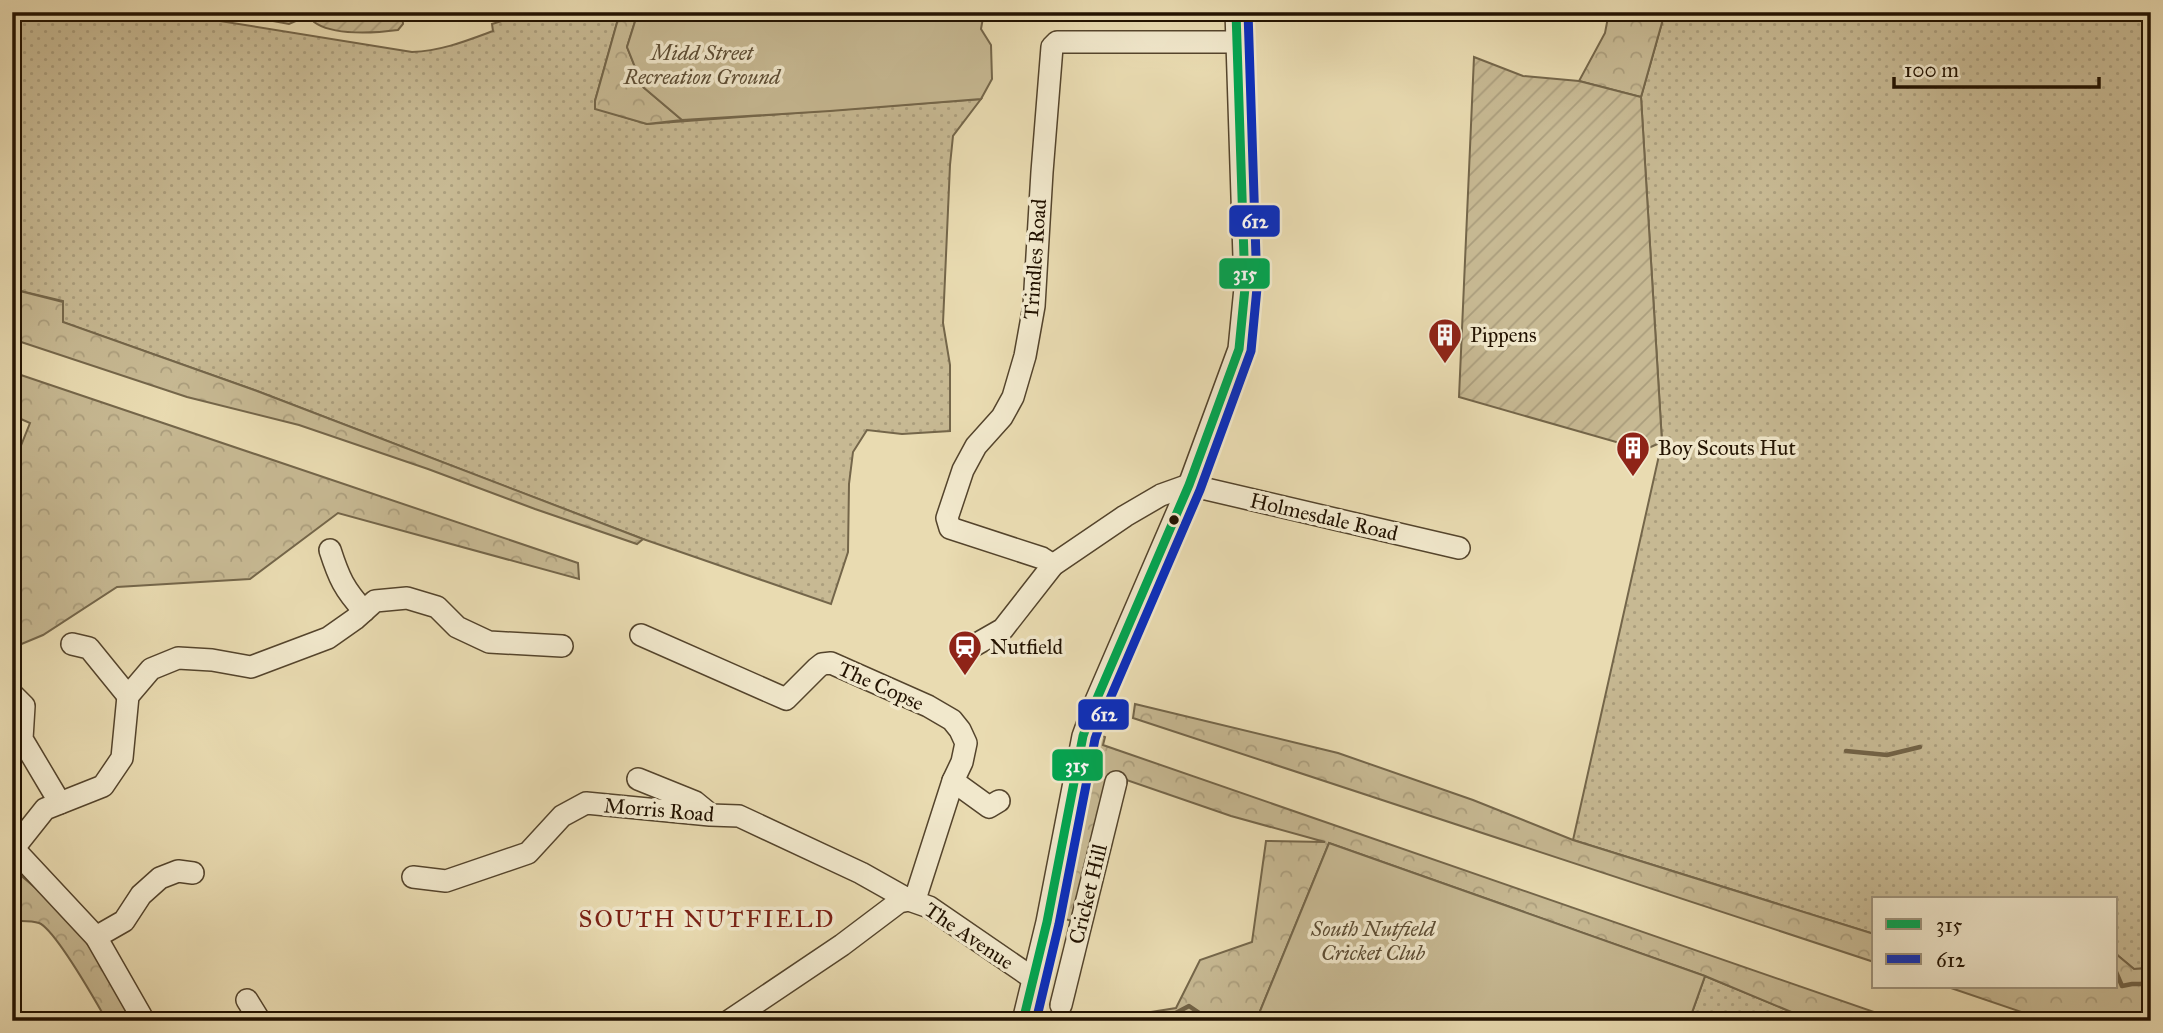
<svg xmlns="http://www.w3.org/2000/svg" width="2163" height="1033" viewBox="0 0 2163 1033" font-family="'IM FELL Great Primer',serif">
	<defs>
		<pattern id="grass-dots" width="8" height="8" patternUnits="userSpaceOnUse" patternTransform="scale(1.75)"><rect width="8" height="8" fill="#c7b993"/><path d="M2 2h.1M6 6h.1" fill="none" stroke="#ab9e7d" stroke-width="1.8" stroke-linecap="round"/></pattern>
		<pattern id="forest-crowns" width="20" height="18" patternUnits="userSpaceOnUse" patternTransform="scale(1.75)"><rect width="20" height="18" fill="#c7b993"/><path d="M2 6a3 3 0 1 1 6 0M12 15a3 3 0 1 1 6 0" fill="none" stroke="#ab9e7d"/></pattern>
		<pattern id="garden-furrows" width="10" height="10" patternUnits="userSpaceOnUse" patternTransform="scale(1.75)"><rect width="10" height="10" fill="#c7b993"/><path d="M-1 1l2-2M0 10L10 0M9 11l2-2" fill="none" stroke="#ab9e7d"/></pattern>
	</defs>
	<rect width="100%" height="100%" fill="#e9dbb1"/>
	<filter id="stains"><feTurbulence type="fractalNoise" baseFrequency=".00286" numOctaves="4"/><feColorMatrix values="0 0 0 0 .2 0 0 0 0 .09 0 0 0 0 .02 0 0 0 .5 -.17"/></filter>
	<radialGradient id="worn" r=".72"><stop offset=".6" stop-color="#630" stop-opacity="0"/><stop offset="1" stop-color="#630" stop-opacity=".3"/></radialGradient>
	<g fill="url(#grass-dots)" stroke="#74664a" stroke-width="2">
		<path d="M12 12H164L412 52C441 51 466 41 493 31L492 24 531 12H620L595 101V108L647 124 981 99 953 136 950 165 943 323 950 365V431L902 434 867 430 853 452 849 484 848 552 831 604 643 539 257 391 62 322 63 301 12 289Z"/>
		<path d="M1665 12H2151V968L2134 969 2116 954V898H1874V934L1573 840 1662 442 1641 97Z"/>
		<path d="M1705 976 1813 1021H1689Z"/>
	</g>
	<g fill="url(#forest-crowns)" stroke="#74664a" stroke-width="2">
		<path d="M620 12H638L627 47 643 87 682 120 647 124 595 109V101Z"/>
		<path d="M1609 12H1665L1641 97 1579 81 1605 33Z"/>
		<path d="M12 289 63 302V322L257 391 643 539 637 544 535 509 428 469 299 425 187 397 12 339Z"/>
		<path d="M12 372 578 563 579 579 338 513 250 579 117 587 43 635 12 648V468L30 423 12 415Z"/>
		<path d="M1135 704 1338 753 1473 800 1573 840 1874 934V962L1133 718Z"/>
		<path d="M1090 731 1105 737 1103 745 1900 1021H1813L1705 976 1329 843 1256 1021H1131L1151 1012 1176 1008 1200 960 1252 942 1266 841 1325 842 1231 816 1118 777 1072 921 1058 917Z"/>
		<path d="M12 868 38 890 84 935 134 1021H107C96 1002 56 930 39 923 31 920 21 921 12 921Z"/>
		<path d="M2116 954 2134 969 2151 968V1021H2048L1945 986H2116Z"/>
	</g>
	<g fill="#c7b993" stroke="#74664a" stroke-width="2">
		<path d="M638 12H984L981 29 991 45 992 79 981 99 830 111 682 120 643 87 627 47Z"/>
		<path d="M1329 843 1705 976 1689 1021H1256Z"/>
	</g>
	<g fill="url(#garden-furrows)" stroke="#74664a" stroke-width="2">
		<path d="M224 12H306L302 13 296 21 289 24Z"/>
		<path d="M312 12H402L403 24 398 30C375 33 333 36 314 22Z"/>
		<path d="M1474 57 1523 76 1579 81 1641 97 1662 442 1644 450 1459 397Z"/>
	</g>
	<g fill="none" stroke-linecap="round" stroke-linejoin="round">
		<g stroke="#716246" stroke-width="4.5">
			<path d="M12 432 18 434 12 449"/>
			<path d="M1846 751 1887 755 1920 747"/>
			<path d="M2116 972 2122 986 2132 984H2151"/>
			<path d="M1142 1021 1151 1016 1172 1015 1189 1006 1211 1021"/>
		</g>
		<g stroke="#54442c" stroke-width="24">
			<g id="minor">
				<path d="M330 550C339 578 344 589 364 611"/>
				<path d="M1053 565 1042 558 950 528 947 518 963 470 976 446 1002 417 1013 397 1025 356 1034 306 1042 172 1052 47 1057 42H1237"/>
				<path d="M72 644 89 648 128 696"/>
				<path d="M975 645 1003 629 1053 565 1125 516 1161 495 1189 485 1459 548"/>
				<path d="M12 694 24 706 22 739 60 803"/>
				<path d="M638 779 695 802 706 811"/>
				<path d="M953 781 989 807 999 801"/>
				<path d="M12 847 96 937 144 1021"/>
				<path d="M14 848 45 809 103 786 122 758 128 696 151 669 178 658 212 660 251 667 328 638 355 619 375 601 407 598 437 607 457 627 489 642 562 646"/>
				<path d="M413 877 446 881 528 853 562 816 586 803 710 815 739 816 861 873 909 900 917 893 953 781 962 762 966 743 960 730 952 720 928 706 831 663 822 664 817 668 786 699 641 635"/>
				<path d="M96 937 124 921 141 895 160 878 178 871 193 873"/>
				<path d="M247 1000 260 1021"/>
				<path d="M1061 1005 1116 782"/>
				<path d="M729 1021 842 945 899 902 909 900 929 907 1034 979"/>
				<path d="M1023 1021 1047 922 1083 736 1095 703 1189 485 1239 349 1245 288 1236 12"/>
			</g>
		</g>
		<use href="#minor" stroke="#f1e8cc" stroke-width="21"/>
		<g stroke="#f1e8cc" stroke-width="14">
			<path id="bus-1" d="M1023 1021 1047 922 1083 736 1095 703 1189 485 1239 349 1245 288 1236 12"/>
		</g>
		<g stroke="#f1e8cc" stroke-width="14">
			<path id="bus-2" d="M1036 1021 1059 924 1095 739 1106 708 1200 490 1251 351 1257 288 1248 12"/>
		</g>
		<use href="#bus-1" stroke="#00a651" stroke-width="9"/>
		<use href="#bus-2" stroke="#0a2ebe" stroke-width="9"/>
	</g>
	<defs>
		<g id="building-pin" transform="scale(1.75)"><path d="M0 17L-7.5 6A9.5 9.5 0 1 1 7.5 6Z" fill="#8f2418" stroke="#f1e8cc"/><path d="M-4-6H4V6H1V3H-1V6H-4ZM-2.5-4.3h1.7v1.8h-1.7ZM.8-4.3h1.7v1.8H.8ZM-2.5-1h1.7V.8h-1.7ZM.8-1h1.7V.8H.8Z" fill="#fff"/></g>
		<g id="station-pin" transform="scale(1.75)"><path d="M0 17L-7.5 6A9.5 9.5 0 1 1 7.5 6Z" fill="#8f2418" stroke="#f1e8cc"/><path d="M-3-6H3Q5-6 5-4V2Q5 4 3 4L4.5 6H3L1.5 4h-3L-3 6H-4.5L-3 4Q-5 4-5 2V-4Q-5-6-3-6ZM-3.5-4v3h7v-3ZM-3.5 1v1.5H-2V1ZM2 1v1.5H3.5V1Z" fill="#fff"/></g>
	</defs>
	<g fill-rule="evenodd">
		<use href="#building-pin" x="1445" y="335"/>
		<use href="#building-pin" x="1633" y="448"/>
		<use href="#station-pin" x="965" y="647"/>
	</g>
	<circle fill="#221200" stroke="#f1e8cc" stroke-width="2.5" cx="1174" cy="520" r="6"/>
	<g text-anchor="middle" stroke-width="7" stroke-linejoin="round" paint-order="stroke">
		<g font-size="21" font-style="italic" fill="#5c4c33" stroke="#f1e8cc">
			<text x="702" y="60">Midd Street<tspan x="702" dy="24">Recreation Ground</tspan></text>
			<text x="1373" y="936">South Nutfield<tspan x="1373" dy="24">Cricket Club</tspan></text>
		</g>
		<g font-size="21" fill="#221200" stroke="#f1e8cc">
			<text transform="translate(1035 259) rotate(-86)" y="7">Trindles Road</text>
			<text transform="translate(1324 517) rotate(13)" y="7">Holmesdale Road</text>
			<text transform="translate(881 686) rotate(24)" y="7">The Copse</text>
			<text transform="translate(659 810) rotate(5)" y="7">Morris Road</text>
			<text transform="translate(1088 894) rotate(-76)" y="7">Cricket Hill</text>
			<text transform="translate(969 936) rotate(34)" y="7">The Avenue</text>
		</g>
		<g font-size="21" fill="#221200" stroke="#f1e8cc" text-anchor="start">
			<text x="1470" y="342">Pippens</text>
			<text x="1658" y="455">Boy Scouts Hut</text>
			<text x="990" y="654">Nutfield</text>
		</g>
		<g font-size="24" letter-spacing="2" fill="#7a1f14" stroke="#f1e8cc">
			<text x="707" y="927">SOUTH NUTFIELD</text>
		</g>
	</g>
	<g stroke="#f1e8cc" stroke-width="2.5">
		<rect x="1228" y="204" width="53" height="34" rx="7" fill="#0a2ebe"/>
		<rect x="1218" y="257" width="53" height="33" rx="7" fill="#00a651"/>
		<rect x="1077" y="698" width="53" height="33" rx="7" fill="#0a2ebe"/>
		<rect x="1051" y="748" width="53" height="34" rx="7" fill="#00a651"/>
	</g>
	<g font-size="19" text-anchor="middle" font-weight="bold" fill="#fff">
		<text x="1255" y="228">612</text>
		<text x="1245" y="280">315</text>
		<text x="1104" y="721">612</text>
		<text x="1077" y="772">315</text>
	</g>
	<rect width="2163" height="1033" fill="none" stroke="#e9dbb1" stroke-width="42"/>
	<rect x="14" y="14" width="2135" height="1005" fill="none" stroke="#221200" stroke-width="3.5"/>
	<rect x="21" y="21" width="2121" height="991" fill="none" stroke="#221200" stroke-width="2"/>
	<rect x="1872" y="897" width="245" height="91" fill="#f1e8cc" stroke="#9e927a" stroke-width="2"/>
	<rect x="1886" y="919" width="35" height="10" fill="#00a651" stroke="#9e927a" stroke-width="2"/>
	<text x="1936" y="932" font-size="21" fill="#221200">315</text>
	<rect x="1886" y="954" width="35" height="10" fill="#0a2ebe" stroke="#9e927a" stroke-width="2"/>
	<text x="1936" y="967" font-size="21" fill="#221200">612</text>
	<path d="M1894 77v10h205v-10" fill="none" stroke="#221200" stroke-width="3.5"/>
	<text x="1904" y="77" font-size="21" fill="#221200" stroke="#f1e8cc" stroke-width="5" paint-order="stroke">100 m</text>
	<rect width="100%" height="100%" filter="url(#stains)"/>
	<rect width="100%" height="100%" fill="url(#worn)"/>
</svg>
